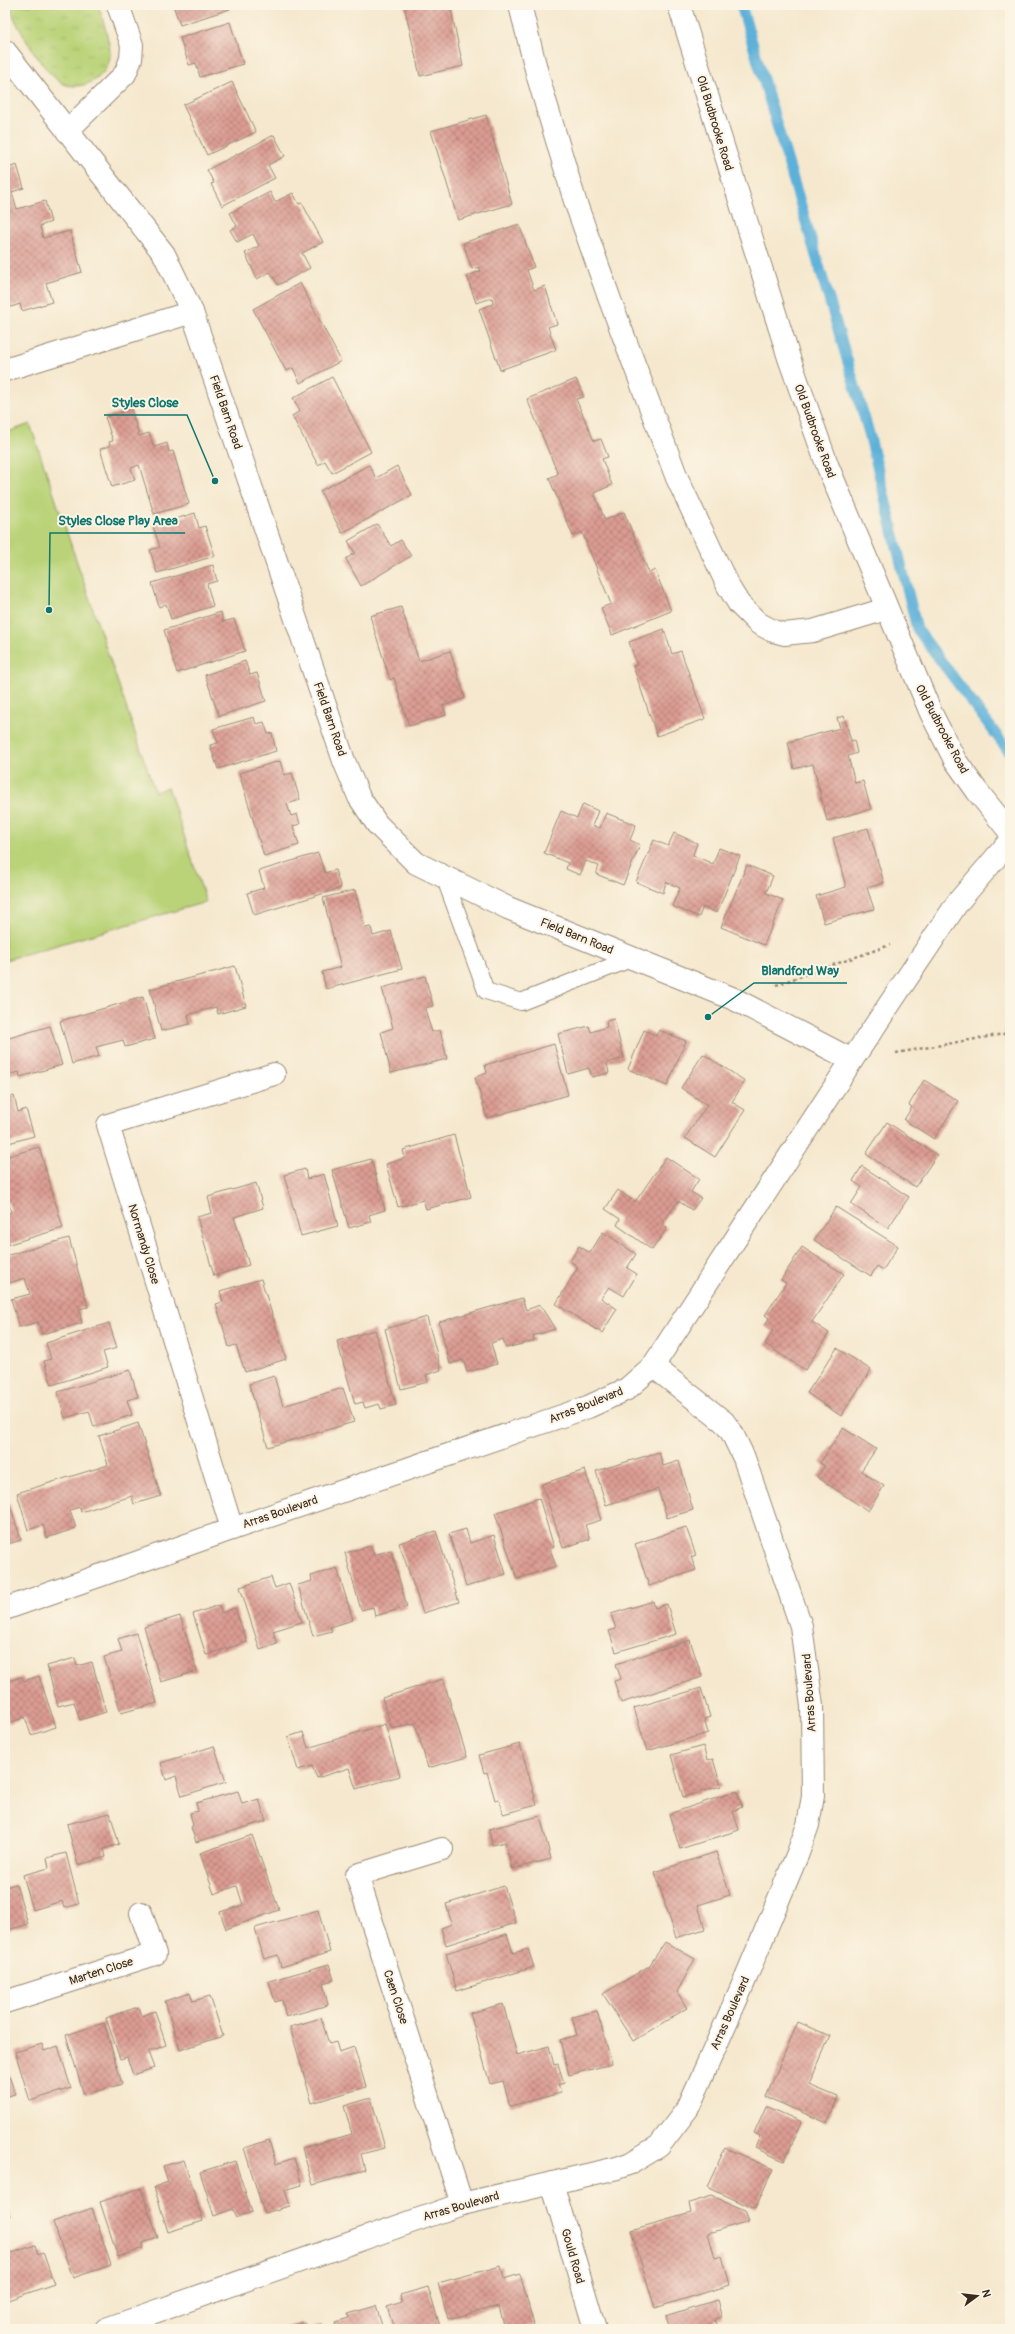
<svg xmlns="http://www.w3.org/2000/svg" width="1015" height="2334" viewBox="0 0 1015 2334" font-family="Pangolin,sans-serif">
	<defs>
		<pattern id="grass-tufts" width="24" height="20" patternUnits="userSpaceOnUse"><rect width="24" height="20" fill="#bad378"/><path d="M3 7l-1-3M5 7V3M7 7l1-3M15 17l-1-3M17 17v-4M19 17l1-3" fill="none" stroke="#a1b567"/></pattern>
		<pattern id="building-cross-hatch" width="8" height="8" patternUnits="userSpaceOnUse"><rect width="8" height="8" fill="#db9c93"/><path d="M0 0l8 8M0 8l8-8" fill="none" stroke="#b37f77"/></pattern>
	</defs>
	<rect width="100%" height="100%" fill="#fcf5e5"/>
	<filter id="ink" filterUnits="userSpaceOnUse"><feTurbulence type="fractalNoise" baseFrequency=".025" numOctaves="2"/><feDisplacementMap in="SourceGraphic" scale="8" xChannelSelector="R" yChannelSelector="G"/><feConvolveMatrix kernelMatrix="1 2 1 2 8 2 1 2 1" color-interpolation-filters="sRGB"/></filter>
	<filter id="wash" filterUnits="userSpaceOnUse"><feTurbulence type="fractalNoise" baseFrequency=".012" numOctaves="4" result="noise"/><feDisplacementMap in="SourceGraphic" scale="16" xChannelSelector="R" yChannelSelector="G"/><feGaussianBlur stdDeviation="0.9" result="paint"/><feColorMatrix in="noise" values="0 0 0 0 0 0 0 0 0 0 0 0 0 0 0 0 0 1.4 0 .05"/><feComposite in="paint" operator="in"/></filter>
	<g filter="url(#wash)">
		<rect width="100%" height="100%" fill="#f5e8ce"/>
		<path fill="url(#grass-tufts)" stroke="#7a7e4b" d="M8 5H98C102 16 111 45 110 56 108 80 75 96 56 79 36 61 19 29 8 5Z"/>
		<path fill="#bad378" stroke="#7a7e4b" d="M30 424 155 792 168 787 206 902 5 960V433Z"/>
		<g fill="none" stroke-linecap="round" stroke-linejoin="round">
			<path stroke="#5db1d9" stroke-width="11" d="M741 5 869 433 917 629 1010 753"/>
		</g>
		<g id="blocks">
			<g fill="url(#building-cross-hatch)">
				<path d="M173 5H228L230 9 180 25Z"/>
				<path d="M404 5H450L463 66 420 76Z"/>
				<path d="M230 22 243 64 200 77 196 63 189 65 180 38Z"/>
				<path d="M232 82 256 132 207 155 183 105Z"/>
				<path d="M486 115 512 204 458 220 431 131Z"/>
				<path d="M274 135 285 156 268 165 275 178 222 206 211 184 214 183 207 170Z"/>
				<path d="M17 165 24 188 12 192 17 209 45 201 51 222 40 226 43 238 70 231 82 272 46 283 52 302 22 311 20 304 5 309V169Z"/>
				<path d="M270 192 275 202 293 193 299 204 302 203 323 242 302 253 310 268 278 285 270 272 257 279 245 253 259 246 253 234 237 242 230 230 237 226 230 213Z"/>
				<path d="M519 224 534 267 527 270 534 290 545 286 557 324 548 327 556 350 500 370 479 309 493 304 492 298 476 303 467 276 481 271 479 267 472 269 463 243Z"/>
				<path d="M300 283 341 361 300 383 293 368 286 371 253 309Z"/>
				<path d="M332 377 371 452 332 473 325 461 318 465 292 416 300 411 293 398Z"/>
				<path d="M576 379 584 397 576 399 594 441 601 439 608 457 602 459 612 485 594 493 605 520 624 512 649 573 655 570 671 611 612 635 601 608 611 604 582 532 573 536 549 478 558 474 527 399Z"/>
				<path d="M131 409 139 436 149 433 154 447 167 443 169 452 173 451 189 504 154 514 139 465 131 468 135 480 112 487 100 449 110 446 109 442 113 441 105 417Z"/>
				<path d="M369 465 376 478 397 466 412 495 342 533 320 491Z"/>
				<path d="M195 513 199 528 205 526 215 556 157 573 150 550 160 547 153 526Z"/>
				<path d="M377 524 391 546 401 540 411 556 361 586 346 559 355 553 348 541Z"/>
				<path d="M213 565 217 581 207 584 213 606 171 619 166 604 159 607 152 583Z"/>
				<path d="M401 607 419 661 450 651 465 698 443 706 446 715 409 726 394 678 390 680 370 616Z"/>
				<path d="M221 612 223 622 234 619 245 651 177 673 164 630Z"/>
				<path d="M664 629 672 654 681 651 705 719 657 736 633 666 637 665 629 642Z"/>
				<path d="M245 661 250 675 257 673 266 701 219 716 205 675Z"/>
				<path d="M844 716 851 741 854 740 857 753 848 756 855 783 863 781 871 809 827 821 813 764 794 769 788 742 840 728 837 718Z"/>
				<path d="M254 717 256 724 264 722 268 734 272 733 276 751 218 769 210 745 218 743 213 729Z"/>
				<path d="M280 761 284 775 292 773 300 800 287 804 291 816 297 814 300 824 293 826 299 845 264 856 239 773Z"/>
				<path d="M583 804 598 811 592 826 600 828 606 813 636 825 630 840 640 845 623 885 596 874 599 866 586 861 580 875 566 869 568 863 544 853 561 811 577 818Z"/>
				<path d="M868 828 884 883 867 888 874 909 824 923 816 896 846 887 833 838Z"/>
				<path d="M674 833 697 843 693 855 713 864 719 848 740 856 717 913 703 907 699 917 672 906 680 888 666 882 663 893 636 882 654 840 668 846Z"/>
				<path d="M318 853 325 873 335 870 341 888 254 915 247 893 264 888 259 871Z"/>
				<path d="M747 865 773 876 766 893 783 900 764 945 721 927Z"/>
				<path d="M355 890 365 928 371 927 373 936 391 931 402 969 326 989 322 972 341 967 323 898Z"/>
				<path d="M235 966 246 1006 218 1014 216 1007 201 1011 188 1015 190 1024 161 1031 150 989Z"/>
				<path d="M425 976 433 1006 425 1008 428 1020 432 1032 440 1030 447 1059 391 1073 381 1032 393 1028 382 988Z"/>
				<path d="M143 997 155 1039 125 1047 123 1040 96 1047 99 1056 72 1064 60 1021Z"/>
				<path d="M614 1019 624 1058 607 1063 609 1073 592 1077 589 1068 568 1074 558 1034 589 1026 591 1032 607 1027 606 1021Z"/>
				<path d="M5 1025 9 1038 50 1026 62 1065 20 1077 19 1072 5 1076Z"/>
				<path d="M644 1030 656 1036 659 1030 686 1041 667 1086 628 1069Z"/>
				<path d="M554 1044 568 1095 487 1118 475 1077 487 1073 485 1065Z"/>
				<path d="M703 1054 745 1081 732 1102 745 1110 715 1157 685 1138 707 1105 681 1088Z"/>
				<path d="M924 1080 958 1101 934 1139 904 1120 912 1107 909 1105Z"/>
				<path d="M14 1096 18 1112 26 1109 34 1136 5 1144V1099Z"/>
				<path d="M887 1122 937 1155 915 1187 866 1154Z"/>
				<path d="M454 1135 471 1197 426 1209 423 1200 398 1207 386 1164 405 1158 403 1150Z"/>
				<path d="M39 1147 63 1228 6 1245 5 1214 11 1212 8 1201H5V1157Z"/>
				<path d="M666 1157 699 1179 691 1192 701 1198 692 1210 678 1201 662 1224 667 1228 652 1250 617 1225 620 1219 605 1209 618 1190 635 1202Z"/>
				<path d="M371 1159 385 1210 369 1215 371 1222 349 1228 332 1170Z"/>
				<path d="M862 1166 909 1197 888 1228 851 1204 862 1187 853 1181Z"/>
				<path d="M305 1169 307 1179 324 1174 338 1226 301 1236 284 1175Z"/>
				<path d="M256 1183 263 1208 234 1217 249 1265 214 1276 197 1217 212 1213 208 1197Z"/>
				<path d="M836 1207 898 1246 883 1270 877 1266 871 1276 814 1240Z"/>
				<path d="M603 1232 636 1254 627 1268 637 1274 624 1296 609 1287 601 1298 617 1309 602 1333 556 1304 578 1267 570 1261 579 1246 590 1253Z"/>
				<path d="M69 1238 88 1307 79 1309 82 1323 42 1334 38 1322 19 1327 11 1299 30 1294 25 1278 9 1283 5 1269V1256Z"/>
				<path d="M802 1247 844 1274 812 1322 829 1333 805 1370 765 1344 773 1331 765 1326 769 1318 765 1315 786 1283 781 1280Z"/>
				<path d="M261 1279 286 1359 245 1372 236 1345 229 1347 216 1304 223 1302 220 1291Z"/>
				<path d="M522 1298 526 1310 540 1305 555 1329 533 1336 534 1341 506 1348 503 1339 491 1343 497 1364 467 1372 463 1360 450 1364 439 1322Z"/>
				<path d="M427 1317 441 1370 426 1375 428 1382 401 1389 385 1329Z"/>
				<path d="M109 1323 117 1348 103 1352 108 1367 52 1385 44 1361 51 1359 46 1343Z"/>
				<path d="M375 1330 396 1405 381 1409 379 1404 365 1408 363 1402 355 1404 337 1341Z"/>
				<path d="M837 1348 871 1370 841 1416 807 1393Z"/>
				<path d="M130 1370 138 1397 127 1400 132 1415 94 1427 89 1411 65 1418 58 1392Z"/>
				<path d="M274 1376 283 1406 343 1388 354 1422 268 1447 249 1384Z"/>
				<path d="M138 1423 161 1496 134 1504 132 1496 81 1512 80 1507 70 1510 76 1528 47 1538 43 1525 28 1530 17 1493 108 1465 99 1436Z"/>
				<path d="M843 1428 876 1449 861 1471 884 1486 868 1511 817 1477 825 1466 820 1463Z"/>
				<path d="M659 1452 663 1466 679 1461 693 1510 667 1518 658 1489 606 1505 596 1471Z"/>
				<path d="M585 1470 601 1520 585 1525 590 1539 563 1548 542 1484Z"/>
				<path d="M5 1489 21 1540 5 1545Z"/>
				<path d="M539 1498 554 1547 550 1549 556 1566 517 1579 495 1513Z"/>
				<path d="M686 1527 696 1555 691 1557 696 1570 649 1586 635 1544Z"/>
				<path d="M466 1529 470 1543 494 1535 506 1574 466 1587 449 1534Z"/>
				<path d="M436 1531 459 1602 423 1613 399 1543Z"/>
				<path d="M371 1546 374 1555 391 1550 407 1607 375 1616 373 1607 361 1610 345 1553Z"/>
				<path d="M337 1568 353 1620 330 1627 332 1631 313 1636 298 1585 312 1581 311 1576Z"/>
				<path d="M271 1577 275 1588 289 1583 302 1622 273 1631 277 1644 260 1650 240 1587Z"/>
				<path d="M653 1601 655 1608 667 1604 676 1634 616 1652 609 1631 616 1629 611 1614Z"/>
				<path d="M219 1605 221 1613 235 1608 247 1642 206 1655 193 1614Z"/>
				<path d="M180 1616 197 1671 161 1682 144 1627Z"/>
				<path d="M136 1633 157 1703 121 1713 104 1657 122 1652 118 1639Z"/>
				<path d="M690 1640 702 1677 621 1703 614 1681 621 1679 616 1664Z"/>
				<path d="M75 1658 77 1666 92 1662 106 1712 80 1720 74 1702 58 1706 47 1666Z"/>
				<path d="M39 1676 56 1727 31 1735 25 1717 9 1723 5 1710V1682L22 1677 24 1681Z"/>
				<path d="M443 1679 467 1757 428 1768 415 1723 392 1729 382 1698Z"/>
				<path d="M701 1688 710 1717 704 1719 708 1733 647 1751 634 1708Z"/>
				<path d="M385 1724 400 1776 356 1789 349 1768 317 1778 312 1766 298 1770 288 1737 303 1732 308 1748Z"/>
				<path d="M520 1744 537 1805 503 1814 499 1799 495 1800 487 1772 484 1773 479 1755Z"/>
				<path d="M214 1746 226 1782 182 1796 176 1776 166 1780 161 1763Z"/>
				<path d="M703 1746 707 1760 713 1759 721 1786 683 1797 671 1755Z"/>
				<path d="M238 1791 242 1804 259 1799 266 1821 196 1842 191 1827 193 1826 190 1813 198 1811 196 1803Z"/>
				<path d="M737 1791 742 1807 733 1811 739 1830 680 1849 669 1814Z"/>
				<path d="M110 1813 119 1844 104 1849 106 1857 78 1865 67 1824Z"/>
				<path d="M540 1816 551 1859 512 1869 505 1842 492 1845 489 1829Z"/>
				<path d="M252 1835 279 1910 226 1929 220 1912 243 1905 237 1886 214 1894 200 1853Z"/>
				<path d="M716 1852 730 1895 698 1905 705 1929 676 1938 655 1872Z"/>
				<path d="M66 1853 79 1904 64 1908 62 1901 33 1910 23 1875 49 1868 47 1858Z"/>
				<path d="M16 1884 28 1924 5 1931V1887Z"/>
				<path d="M504 1886 516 1923 446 1945 441 1928 452 1924 446 1904Z"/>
				<path d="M318 1910 330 1952 281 1967 278 1955 264 1959 255 1928Z"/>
				<path d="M507 1934 513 1953 528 1949 534 1967 457 1991 446 1953Z"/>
				<path d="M665 1942 695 1959 677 1992 687 2008 633 2041 603 1994 649 1966Z"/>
				<path d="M329 1964 334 1980 323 1983 328 2005 286 2017 282 2000 275 2002 269 1981Z"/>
				<path d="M190 1993 193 2001 210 1996 223 2036 180 2050 165 2001Z"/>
				<path d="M503 2004 517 2055 549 2046 554 2065 558 2064 564 2083 558 2085 561 2093 510 2106 503 2081 490 2084 470 2013Z"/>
				<path d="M138 2007 141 2016 155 2011 166 2045 148 2052 154 2068 133 2075 127 2057 120 2059 106 2018Z"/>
				<path d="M597 2011 612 2064 569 2075 560 2040 577 2035 572 2017Z"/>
				<path d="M321 2018 329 2044 336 2042 339 2052 354 2047 366 2087 312 2103 290 2027Z"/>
				<path d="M798 2022 830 2036 809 2085 838 2097 827 2123 766 2097Z"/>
				<path d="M104 2023 122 2084 84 2095 66 2035Z"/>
				<path d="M42 2044 44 2051 58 2046 71 2088 30 2101 15 2052Z"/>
				<path d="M5 2063 15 2094 5 2097Z"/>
				<path d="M371 2098 385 2148 361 2154 365 2170 313 2185 302 2148 352 2134 344 2106Z"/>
				<path d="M766 2106 802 2122 784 2161 755 2148 760 2136 754 2133Z"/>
				<path d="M269 2140 276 2164 294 2158 302 2185 285 2190 290 2206 264 2213 244 2148Z"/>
				<path d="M725 2148 773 2169 755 2209 707 2187Z"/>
				<path d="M184 2160 203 2221 168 2232 154 2187 168 2182 163 2166Z"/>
				<path d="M235 2161 252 2212 237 2217 233 2209 214 2216 200 2172Z"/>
				<path d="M141 2188 158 2238 143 2243 144 2248 118 2257 100 2202Z"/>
				<path d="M712 2196 745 2210 749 2221 708 2233 715 2258 722 2256 730 2285 655 2308 631 2230 691 2213 689 2203Z"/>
				<path d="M5 2202 10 2216 5 2217Z"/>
				<path d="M92 2208 111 2265 73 2278 53 2222Z"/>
				<path d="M5 2242 9 2254 35 2245 38 2254 43 2252 54 2284 5 2301Z"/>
				<path d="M501 2266 504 2279 520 2274 534 2325 518 2329H505L499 2306 448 2319 438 2283Z"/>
				<path d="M428 2287 440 2326 430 2329H394L387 2307 402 2302 400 2295Z"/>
				<path d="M717 2300 722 2317 715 2319 718 2329H670L666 2316Z"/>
				<path d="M376 2306 383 2329H337L335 2322 349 2318 348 2314Z"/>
				<path d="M304 2322 306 2329H281Z"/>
				<path d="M322 2324 324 2329H308Z"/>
			</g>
		</g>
	</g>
	<g filter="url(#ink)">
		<use href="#blocks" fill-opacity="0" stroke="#988976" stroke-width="1"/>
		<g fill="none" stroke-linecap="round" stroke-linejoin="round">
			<g stroke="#988976" stroke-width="18">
				<path id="lane" d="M445 879 486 991 521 1002 633 958"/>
			</g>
			<g stroke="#988976" stroke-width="24">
				<g id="street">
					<path d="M520 5 538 77 575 201 610 300 677 478 728 586 739 604 758 623 773 631 784 634 813 631 886 609"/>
					<path d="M5 51 164 254 192 312 344 761 359 797 377 824 416 863 508 908 734 999 852 1060"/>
					<path d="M67 131 125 74 131 59 132 45 118 5"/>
					<path d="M5 370 192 312"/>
					<path d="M653 1366 852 1060 958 902 1010 841"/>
					<path d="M232 1529 108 1125 274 1074"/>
					<path d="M5 1609 232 1529 588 1407 627 1389 653 1366 724 1422 732 1433 744 1458 801 1626 812 1706 813 1796 808 1825 798 1853 741 1989 688 2108 659 2146 631 2163 617 2168 462 2204 106 2329"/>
					<path d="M442 1849 357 1875 462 2204"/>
					<path d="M5 2002 155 1954 141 1913"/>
					<path d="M552 2183 595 2329"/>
				</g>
			</g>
			<g stroke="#988976" stroke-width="24">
				<path id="secondary" d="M679 5 789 358 828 467 931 713 955 760 977 791 1010 832"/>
			</g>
			<g stroke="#988976" stroke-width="2.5" stroke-dasharray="3 3" stroke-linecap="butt">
				<path d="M776 985 890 945"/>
				<path d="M896 1053 1004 1034 1010 1019"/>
			</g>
			<use href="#lane" stroke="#fff" stroke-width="16"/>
			<use href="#street" stroke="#fff" stroke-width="22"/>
			<use href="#secondary" stroke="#fff" stroke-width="22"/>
		</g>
	</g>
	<g text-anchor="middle" stroke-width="4" stroke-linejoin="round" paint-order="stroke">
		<g font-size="12" fill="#3b2a1e" stroke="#fcf5e5">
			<text transform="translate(715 123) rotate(73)" y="4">Old Budbrooke Road</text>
			<text transform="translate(226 412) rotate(71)" y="4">Field Barn Road</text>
			<text transform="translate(815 431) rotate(70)" y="4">Old Budbrooke Road</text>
			<text transform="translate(330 719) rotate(71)" y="4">Field Barn Road</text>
			<text transform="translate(942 729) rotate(62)" y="4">Old Budbrooke Road</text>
			<text transform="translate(577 936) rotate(22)" y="4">Field Barn Road</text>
			<text transform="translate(144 1244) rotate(73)" y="4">Normandy Close</text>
			<text transform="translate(586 1405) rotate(-22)" y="4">Arras Boulevard</text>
			<text transform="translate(280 1512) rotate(-19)" y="4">Arras Boulevard</text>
			<text transform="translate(809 1693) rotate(-94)" y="4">Arras Boulevard</text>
			<text transform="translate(101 1971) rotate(-18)" y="4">Marten Close</text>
			<text transform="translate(396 1997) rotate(72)" y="4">Caen Close</text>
			<text transform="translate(730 2013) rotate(-66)" y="4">Arras Boulevard</text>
			<text transform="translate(461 2206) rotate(-16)" y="4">Arras Boulevard</text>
			<text transform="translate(573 2256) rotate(74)" y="4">Gould Road</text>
		</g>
	</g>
	<path fill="none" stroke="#0f766e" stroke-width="1.5" d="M215 481L187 415H104M49 610L50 533H185M708 1017L754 983H847"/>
	<g fill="#0f766e" stroke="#fcf5e5" stroke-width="1.5">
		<circle cx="215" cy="481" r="4"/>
		<circle cx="49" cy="610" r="4"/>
		<circle cx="708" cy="1017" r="4"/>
	</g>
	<g font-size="13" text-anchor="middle" font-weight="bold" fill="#0f766e" stroke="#fcf5e5" stroke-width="4" stroke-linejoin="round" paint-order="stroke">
		<text x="145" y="407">Styles Close</text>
		<text x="118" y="525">Styles Close Play Area</text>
		<text x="800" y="975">Blandford Way</text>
	</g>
	<rect width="1015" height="2334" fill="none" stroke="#fcf5e5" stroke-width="20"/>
	<g transform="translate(977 2296) rotate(75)" stroke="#fcf5e5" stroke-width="3" paint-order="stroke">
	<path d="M0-3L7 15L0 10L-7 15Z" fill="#3b2a1e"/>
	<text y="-6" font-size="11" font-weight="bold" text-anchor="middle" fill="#3b2a1e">N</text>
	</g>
</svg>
